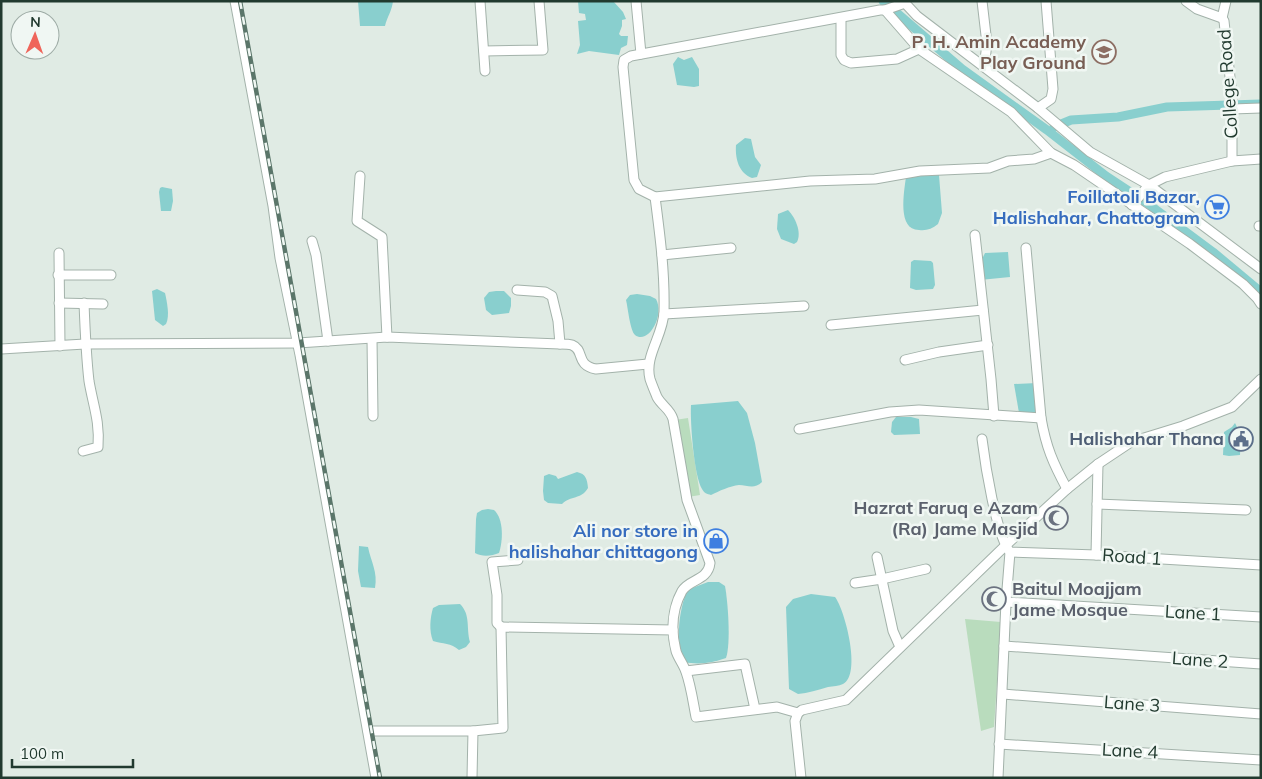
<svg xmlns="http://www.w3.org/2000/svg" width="1262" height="779" viewBox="0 0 1262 779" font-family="Mulish,sans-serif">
	<rect width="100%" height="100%" fill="#e0ebe4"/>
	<g fill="#b9dcbd">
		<path d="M688 418 700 495 688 497 675 420Z"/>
		<path d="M965 619 1001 622 994 727 981 731Z"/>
	</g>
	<g fill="#89cfce">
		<path d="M358 1H393C392 11 387 17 385 26H360Z"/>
		<path d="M578 1H613L623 12 626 19 622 20V26L619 34 621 36H628L627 45 621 48 619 55 589 51 577 54 580 45 578 21 586 20 585 14 579 13Z"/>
		<path d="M678 57 684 60 692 57 699 69V86L694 87 677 85 673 64Z"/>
		<path d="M745 138 751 139 755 157 761 165 757 177 752 178C739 173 735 159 736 145Z"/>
		<path d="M939 175 942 213 938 224C932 229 926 231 919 230 897 230 904 192 906 177Z"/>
		<path d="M162 187 172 189 173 201 171 211H161L159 192 160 188Z"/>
		<path d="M788 210C795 217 802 232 797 242L794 244 781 239 777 229 778 214Z"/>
		<path d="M1008 252 1010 277 980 280 979 257H983L985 253Z"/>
		<path d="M914 260 931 261 933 263 935 285 933 289 916 290 910 288 911 262Z"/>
		<path d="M157 289 165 293C167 302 170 316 166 324L163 326 155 320 152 291Z"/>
		<path d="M496 291H504L511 298V306L509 313 492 315 486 310 484 298 489 292Z"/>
		<path d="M637 294 650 296 656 299C665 316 648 345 635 335 630 330 628 308 626 300L630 295Z"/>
		<path d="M1037 383 1038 414 1019 413 1014 384Z"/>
		<path d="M738 401 747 413 755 443 762 482C754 490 747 485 739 485 730 486 719 491 711 495 707 494 704 493 702 489 694 476 690 421 691 405Z"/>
		<path d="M896 417H911L919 419 920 434 894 435 891 432 892 422Z"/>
		<path d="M1235 423 1241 435 1240 455 1229 456 1223 455 1224 432 1232 427Z"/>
		<path d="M577 472C586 474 587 479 588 488 581 500 571 495 562 504L548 503 544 500 543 491 544 476 549 474 556 476 558 479Z"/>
		<path d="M488 509 494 510C504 519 503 541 499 553 492 556 482 557 475 553L476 519 477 513 482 510Z"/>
		<path d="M359 546 368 547C371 562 378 572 375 588L361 587 358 571Z"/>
		<path d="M708 582H719L725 586C728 602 731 644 726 658 712 663 699 665 684 662 675 639 679 612 687 590Z"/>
		<path d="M811 594 835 597C845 610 862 675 843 684 839 686 833 686 828 687 818 690 808 693 798 694L789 689 786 607 793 599Z"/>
		<path d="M460 604C471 615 466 628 470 642L466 647 459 650C451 643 443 644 433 641 429 631 430 618 433 608L439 605Z"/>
	</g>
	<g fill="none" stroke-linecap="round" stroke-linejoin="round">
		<g stroke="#89cfce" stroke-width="9">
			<path d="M883 1 962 69 1047 130 1106 176 1147 203 1213 252 1261 292"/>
			<path d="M1054 127 1071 120 1118 117 1167 107 1261 104"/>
		</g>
		<g stroke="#a3b2aa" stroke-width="11">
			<g id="minor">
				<path d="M235 1 273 206 280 258 300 355 376 778"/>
				<path d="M480 1 485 71"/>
				<path d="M636 1 641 54"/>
				<path d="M903 1 917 16 1038 108 1090 152 1149 185 1261 269"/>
				<path d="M982 1 987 44 984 67"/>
				<path d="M1186 1 1197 9 1222 18 1224 21 1232 96V161"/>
				<path d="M905 3 885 10H880L631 56 624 60 623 67 634 180 639 189 655 197 810 181 875 179 920 171 989 168 1008 161 1034 159 1051 153"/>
				<path d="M885 10 919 49 1011 112 1051 153 1074 165 1190 244 1243 284 1257 298 1261 304"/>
				<path d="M841 18V55L844 60 851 63 897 59 919 49"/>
				<path d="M1222 18 1226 1"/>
				<path d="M484 51 543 50 539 1"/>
				<path d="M1038 108 1051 99 1053 89 1046 1"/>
				<path d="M1232 109 1261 108"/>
				<path d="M360 176 357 221 382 237 387 337"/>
				<path d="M655 197C660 235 665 273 664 312 663 336 644 356 650 379 652 385 655 392 657 397 662 406 670 409 673 419L687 500 710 563C708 581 689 579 682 591 672 609 671 631 676 651 678 658 684 665 686 672 691 686 693 702 696 717L777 707 798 713"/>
				<path d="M1132 205 1149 185 1165 177 1232 161 1261 159"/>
				<path d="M1259 226H1261"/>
				<path d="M975 235 991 379 994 416"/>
				<path d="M312 241 316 255 328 341"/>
				<path d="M1026 248 1041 418C1046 447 1053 463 1067 489"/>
				<path d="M59 253 60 346"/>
				<path d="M662 255 731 248"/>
				<path d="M58 275H111"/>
				<path d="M517 290 545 292 552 296 558 321 560 344"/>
				<path d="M59 303 103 304"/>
				<path d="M664 314 804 306"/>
				<path d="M831 325 983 310"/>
				<path d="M372 339 373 416"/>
				<path d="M1 349 85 344 298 343 387 337 560 344C564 344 569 344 572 345 585 350 575 365 596 369L648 364"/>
				<path d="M905 360 939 352 988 345"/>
				<path d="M799 429 890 412 919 410 1041 418"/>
				<path d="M982 439C985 463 996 535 1010 552L1096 555 1261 565"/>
				<path d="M83 451 98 447C100 421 93 405 89 381 86 355 85 329 84 303"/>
				<path d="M1097 504 1246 510"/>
				<path d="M1096 555 1098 464"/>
				<path d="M877 557 893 631 900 647"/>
				<path d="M855 583 882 579 926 569"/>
				<path d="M1006 602 1261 617"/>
				<path d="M501 627 497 623V595L492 562 518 560"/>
				<path d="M1004 646 1261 664"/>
				<path d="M686 671 745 664 755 709"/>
				<path d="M1003 694 1261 714"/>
				<path d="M368 731H473L503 728 501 627 673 630"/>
				<path d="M999 744 1261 760"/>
				<path d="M472 778 473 731"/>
				<path d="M801 778 795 721 798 713 802 710 846 700 1005 546 1067 489 1098 464 1131 442 1183 426 1232 407 1261 379"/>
				<path d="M998 778 1006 602 1010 552"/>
			</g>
		</g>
		<use href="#minor" stroke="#fff" stroke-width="9"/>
		<g stroke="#5b766a" stroke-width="4.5">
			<path id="rail" d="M240 1 380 778"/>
		</g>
		<use href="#rail" stroke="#f0f7f3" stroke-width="2.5" stroke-dasharray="8" stroke-linecap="butt"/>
	</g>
	<defs>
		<g id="school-ring" transform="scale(1.25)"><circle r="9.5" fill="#f0f7f3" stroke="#8d6e63" stroke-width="1.5"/><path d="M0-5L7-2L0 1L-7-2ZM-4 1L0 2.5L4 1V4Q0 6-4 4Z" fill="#8d6e63"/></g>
		<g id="supermarket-ring" transform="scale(1.25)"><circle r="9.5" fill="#f0f7f3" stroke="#3f7fe0" stroke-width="1.5"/><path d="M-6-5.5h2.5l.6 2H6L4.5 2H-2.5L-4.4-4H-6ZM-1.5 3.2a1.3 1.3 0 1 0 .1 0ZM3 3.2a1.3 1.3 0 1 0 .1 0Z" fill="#3f7fe0"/></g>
		<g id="civic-ring" transform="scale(1.25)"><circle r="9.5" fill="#f0f7f3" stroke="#5c6f8a" stroke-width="1.5"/><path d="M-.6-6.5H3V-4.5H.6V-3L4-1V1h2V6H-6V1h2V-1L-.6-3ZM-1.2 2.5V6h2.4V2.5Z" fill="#5c6f8a"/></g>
		<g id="mosque-ring" transform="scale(1.25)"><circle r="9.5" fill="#f0f7f3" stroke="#6b7280" stroke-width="1.5"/><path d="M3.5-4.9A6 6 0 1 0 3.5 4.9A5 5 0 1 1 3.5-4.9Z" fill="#6b7280"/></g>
		<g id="shop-ring" transform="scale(1.25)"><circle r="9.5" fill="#f0f7f3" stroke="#3f7fe0" stroke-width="1.5"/><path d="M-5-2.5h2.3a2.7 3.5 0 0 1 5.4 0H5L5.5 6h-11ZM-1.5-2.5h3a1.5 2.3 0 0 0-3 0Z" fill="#3f7fe0"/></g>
	</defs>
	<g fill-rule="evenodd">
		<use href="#school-ring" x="1104" y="52"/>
		<use href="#supermarket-ring" x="1217" y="207"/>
		<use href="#civic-ring" x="1241" y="439"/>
		<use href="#mosque-ring" x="1056" y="518"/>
		<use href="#shop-ring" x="716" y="541"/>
		<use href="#mosque-ring" x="994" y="599"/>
	</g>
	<g text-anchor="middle" stroke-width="5" stroke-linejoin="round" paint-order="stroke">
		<g font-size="18" font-weight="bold" fill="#785e54" stroke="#f0f7f3" text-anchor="end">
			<text x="1086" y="48">P. H. Amin Academy<tspan x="1086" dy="21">Play Ground</tspan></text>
		</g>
		<g font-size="18" fill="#213a2f" stroke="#f0f7f3">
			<text transform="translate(1228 84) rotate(-94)" y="6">College Road</text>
			<text transform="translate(1132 557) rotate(4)" y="6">Road 1</text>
			<text transform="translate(1193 613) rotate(3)" y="6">Lane 1</text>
			<text transform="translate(1200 660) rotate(4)" y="6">Lane 2</text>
			<text transform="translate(1132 704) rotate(4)" y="6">Lane 3</text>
			<text transform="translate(1130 751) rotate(3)" y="6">Lane 4</text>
		</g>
		<g font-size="18" font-weight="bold" fill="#366cbe" stroke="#f0f7f3" text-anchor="end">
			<text x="1200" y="203">Foillatoli Bazar,<tspan x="1200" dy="21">Halishahar, Chattogram</tspan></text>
			<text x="698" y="537">Ali nor store in<tspan x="698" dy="21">halishahar chittagong</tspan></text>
		</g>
		<g font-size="18" font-weight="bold" fill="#4e5e75" stroke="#f0f7f3" text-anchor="end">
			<text x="1224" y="445">Halishahar Thana</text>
		</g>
		<g font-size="18" font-weight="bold" fill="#5b616d" stroke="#f0f7f3" text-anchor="end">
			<text x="1038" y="514">Hazrat Faruq e Azam<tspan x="1038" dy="21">(Ra) Jame Masjid</tspan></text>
			<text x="1012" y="595" text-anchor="start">Baitul Moajjam<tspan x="1012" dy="21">Jame Mosque</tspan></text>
		</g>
	</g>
	<rect width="1262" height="779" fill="none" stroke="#213a2f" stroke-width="5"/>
	<g transform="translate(35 35) rotate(2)"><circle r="24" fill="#f0f7f3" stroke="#9daba5"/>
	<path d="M0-4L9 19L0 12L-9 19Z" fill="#ef655a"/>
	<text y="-8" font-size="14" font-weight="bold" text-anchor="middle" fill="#213a2f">N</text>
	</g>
	<path d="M12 759v8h121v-8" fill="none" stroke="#213a2f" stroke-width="2.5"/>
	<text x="20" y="759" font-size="15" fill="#213a2f" stroke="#f0f7f3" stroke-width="4" paint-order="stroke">100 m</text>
</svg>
